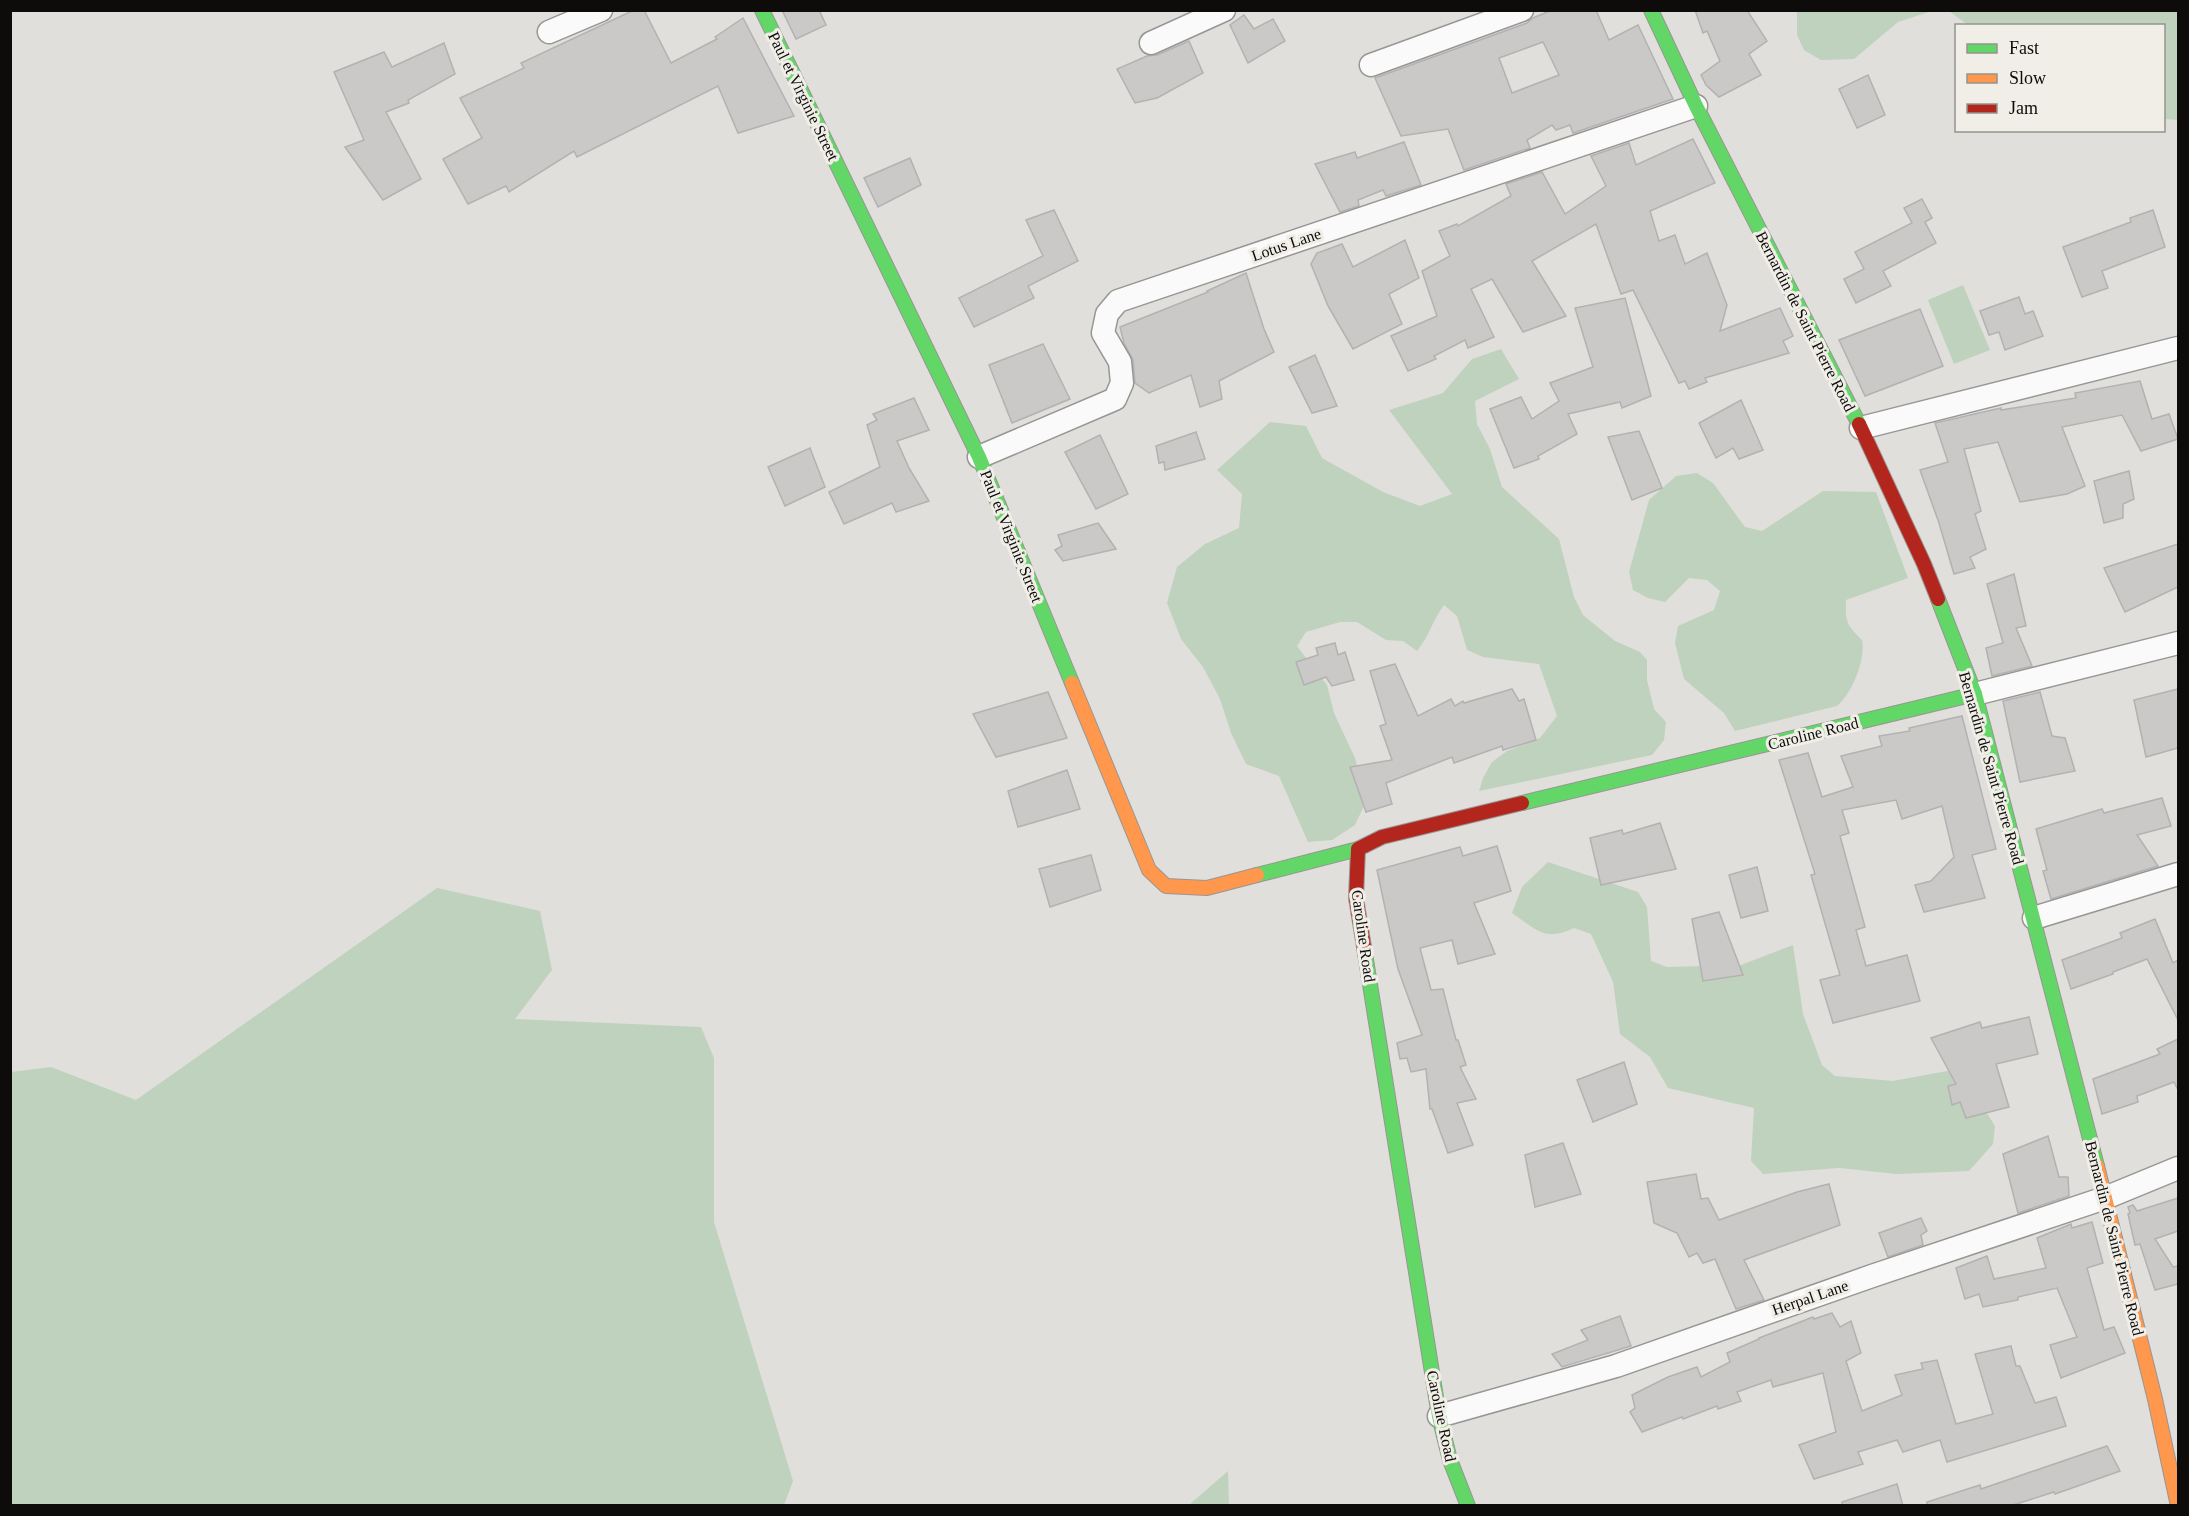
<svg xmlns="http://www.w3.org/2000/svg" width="2189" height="1516" viewBox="0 0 2189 1516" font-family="'Times New Roman',serif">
	<rect width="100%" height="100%" fill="#e1dfdc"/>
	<g fill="#bed2bd">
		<path d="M1797 11V10L1932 11 1898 22 1854 59 1821 60 1804 50 1797 35Z"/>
		<path d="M1935 11H2178V120L2164 119V26L1968 25 1949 11Z"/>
		<path d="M1963 285 1990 350 1954 364 1928 300Z"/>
		<path d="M1501 349 1519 379 1475 401 1477 424 1490 449 1502 487 1559 539 1574 597 1583 615 1615 641 1640 652 1647 660V680L1654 709 1666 722 1664 740 1652 755 1479 791 1483 778 1492 762 1507 751 1540 738 1557 716 1539 664 1483 657 1467 650 1457 616 1444 605C1432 621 1430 635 1417 651L1403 641 1386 640 1357 622H1340L1306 632 1297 646 1327 685 1334 713 1355 758 1363 788V808L1355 825 1332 840 1308 842 1279 776 1246 764 1231 733 1220 699 1203 667 1181 639 1167 603 1177 567 1205 544 1239 528 1242 494 1217 470 1270 422 1306 426 1322 458 1383 492 1420 506 1452 494 1389 410 1443 393 1472 359Z"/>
		<path d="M1697 473 1713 483 1745 527 1762 531 1823 491 1876 492 1908 578 1846 600C1845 622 1847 625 1862 640 1866 659 1852 694 1837 706L1735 731 1724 713 1684 679 1675 643 1678 626 1714 610 1720 591 1707 580 1689 578 1665 602 1648 598 1633 590 1629 572 1649 500 1676 476Z"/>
		<path d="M1548 862 1638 892 1647 907 1651 961 1667 967 1741 965 1793 945 1803 1014 1822 1065 1835 1076 1893 1081 1947 1071 1964 1077 1995 1126 1993 1144 1969 1171 1897 1174 1839 1168 1763 1174 1751 1161 1754 1108 1668 1088 1650 1057 1620 1034 1613 982 1591 934 1574 928C1544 942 1537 930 1512 913L1522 887Z"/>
		<path d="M437 888 540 911 552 970 515 1019 701 1027 714 1058V1222L793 1481 784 1505H11V1072L51 1067 136 1100Z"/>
		<path d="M1228 1471 1229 1505H1189Z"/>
	</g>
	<g fill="#cbc8c8" stroke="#b3b1b1" stroke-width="1.5" fill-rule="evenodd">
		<path d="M634 10H644L671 63 717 39 715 37 743 18 794 116 738 133 718 86 577 157 574 151 509 192 506 186 468 204 443 159 482 138 460 98 524 68 521 63Z"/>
		<path d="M782 10H819L826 25 796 39Z"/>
		<path d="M1552 10H1596L1609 40 1638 25 1673 99 1573 133 1570 125 1556 130 1552 125 1527 140 1530 148 1464 170 1448 129 1401 136 1375 78 1527 23 1533 18ZM1543 42 1559 75 1512 93 1499 58Z"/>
		<path d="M1695 10H1747L1767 41 1749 54 1761 75 1719 97 1706 85 1701 75 1720 61 1707 31 1703 33Z"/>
		<path d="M1244 15 1254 29 1273 19 1285 41 1248 63 1230 25Z"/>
		<path d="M1189 41 1203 73 1157 98 1135 103 1117 69 1147 56 1157 55Z"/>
		<path d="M444 43 455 74 408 100 409 103 386 112 421 179 383 200 345 147 364 140 334 72 384 52 392 67Z"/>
		<path d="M1868 75 1885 115 1857 128 1839 89Z"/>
		<path d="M1693 139 1715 183 1650 211 1659 241 1675 235 1685 264 1707 253 1727 305 1720 331 1780 308 1793 336 1783 341 1789 353 1705 378 1707 382 1689 389 1685 381 1679 383 1633 290 1621 294 1596 224 1532 261 1566 316 1523 332 1492 279 1471 289 1494 337 1468 348 1465 340 1434 356 1436 359 1408 371 1391 336 1437 316 1422 271 1450 256 1439 231 1457 224 1458 226 1511 196 1506 184 1542 172 1565 214 1606 186 1591 156 1629 143 1636 165Z"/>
		<path d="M1404 142 1421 185 1386 196 1383 190 1358 200 1359 206 1340 212 1315 164 1355 152 1357 158Z"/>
		<path d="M910 158 921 185 878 207 864 178Z"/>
		<path d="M1922 199 1932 218 1925 222 1936 243 1883 271 1891 286 1856 303 1844 279 1864 269 1855 252 1912 223 1904 208Z"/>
		<path d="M1054 210 1078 261 1028 286 1034 298 974 327 959 298 1043 256 1026 220Z"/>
		<path d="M2153 210 2165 247 2102 271 2108 288 2082 297 2063 247 2131 222 2130 218Z"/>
		<path d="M1405 240 1419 278 1389 294 1402 324 1353 349 1328 306 1311 264 1317 253 1342 244 1353 267Z"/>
		<path d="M1246 273 1264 329 1274 352 1219 381 1222 399 1200 407 1191 375 1149 393 1135 383 1133 360 1124 343 1120 327 1208 292 1207 291Z"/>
		<path d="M2019 297 2025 314 2033 311 2043 336 2005 350 1999 332 1989 335 1980 311Z"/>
		<path d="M1625 298 1651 396 1622 408 1620 402 1568 414 1577 434 1538 456 1539 459 1514 468 1490 409 1521 397 1532 419 1559 401 1550 383 1593 367 1575 308Z"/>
		<path d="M1920 309 1943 366 1865 396 1839 340Z"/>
		<path d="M1043 344 1070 399 1012 423 989 365Z"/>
		<path d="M1315 355 1337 406 1312 413 1289 367Z"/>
		<path d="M2140 381 2152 419 2169 414 2178 439 2141 451 2122 415 2062 427 2085 486 2067 494 2020 502 1998 442 1964 449 1981 511 1975 514 1986 549 1970 557 1975 568 1954 574 1939 523 1920 470 1948 462 1935 423 2001 408V410L2076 398 2075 393Z"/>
		<path d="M914 398 929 430 897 441 909 468 929 501 896 512 892 503 844 524 829 492 880 467 867 425 877 420 873 414Z"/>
		<path d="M1741 400 1763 450 1739 459 1733 448 1716 458 1699 423Z"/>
		<path d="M1639 431 1662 488 1632 500 1608 437Z"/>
		<path d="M1196 432 1205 459 1165 470 1164 462 1159 463 1156 446Z"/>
		<path d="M1100 435 1128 494 1096 509 1065 452Z"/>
		<path d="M810 448 825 487 785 506 768 467Z"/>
		<path d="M2129 471 2134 499 2123 504V518L2104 523 2094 481Z"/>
		<path d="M1098 523 1116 549 1063 561 1055 550 1062 546 1058 535Z"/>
		<path d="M2178 544V587L2125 612 2104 568Z"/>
		<path d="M2014 574 2026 626 2016 628 2032 666 1992 676 1986 648 2003 643 1987 584Z"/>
		<path d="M1335 643 1338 655 1345 652 1354 680 1332 686 1326 677 1304 685 1296 662 1318 655 1316 648Z"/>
		<path d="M1395 664 1418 716 1451 699 1455 706 1463 701 1464 703 1512 689 1519 701 1524 699 1536 740 1503 750 1502 746 1454 763 1452 757 1386 783 1392 804 1366 812 1350 767 1392 760 1380 726 1386 724 1370 671Z"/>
		<path d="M2178 689V748L2146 757 2134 700Z"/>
		<path d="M1048 692 1067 738 996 757 973 714Z"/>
		<path d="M2040 692 2052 736 2065 738 2075 771 2020 782 2003 701Z"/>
		<path d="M1962 716 1996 849 1972 855 1985 898 1924 912 1915 885 1931 881 1954 857 1942 806 1902 819 1896 800 1842 810 1849 833 1840 836 1865 927 1856 930 1866 966 1907 955 1920 1001 1833 1023 1820 980 1840 975 1811 875 1815 874 1779 760 1808 753 1822 797 1853 787 1841 756 1882 746 1879 736 1910 731 1909 728Z"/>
		<path d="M1067 770 1080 809 1018 827 1008 791Z"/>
		<path d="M2162 798 2171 826 2137 835 2158 866 2051 899 2043 871 2047 870 2036 829 2102 809 2104 813Z"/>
		<path d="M1660 823 1676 869 1601 885 1590 838 1622 830 1623 834Z"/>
		<path d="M1497 846 1511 891 1474 903 1495 954 1458 964 1452 940 1420 948 1431 990 1443 989 1456 1040H1458L1466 1065 1460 1067 1476 1099 1457 1103 1473 1145 1448 1153 1432 1109H1430L1426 1069 1411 1072 1407 1058 1400 1059 1397 1043 1422 1035 1398 969 1377 870 1460 847 1463 856Z"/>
		<path d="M1091 855 1101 890 1050 907 1039 869Z"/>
		<path d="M1757 867 1768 911 1741 918 1729 875Z"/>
		<path d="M1719 912 1743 975 1703 981 1692 919Z"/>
		<path d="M2155 919 2173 963 2178 960V1020L2147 959 2113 972V974L2071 989 2062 960 2122 938 2120 933Z"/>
		<path d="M2029 1017 2038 1054 1996 1064 2009 1107 1966 1118 1960 1102 1952 1105 1948 1086 1956 1084 1931 1038 1980 1022 1982 1028Z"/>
		<path d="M2178 1039V1090L2174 1082 2137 1096 2138 1102 2102 1114 2093 1079 2160 1054 2157 1049Z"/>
		<path d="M1624 1062 1637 1104 1593 1122 1577 1080Z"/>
		<path d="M2048 1136 2059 1177H2068L2069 1196 2018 1213 2003 1154Z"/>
		<path d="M1563 1143 1581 1194 1535 1207 1525 1155Z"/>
		<path d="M1696 1174 1701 1199 1708 1198 1719 1220 1797 1192 1829 1184 1840 1225 1744 1260 1764 1300 1736 1309 1715 1259 1703 1263 1697 1253 1689 1257 1677 1233 1654 1223 1647 1182Z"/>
		<path d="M2178 1198V1231L2155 1239 2173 1267 2178 1266V1284L2155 1290 2140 1244 2135 1245 2128 1214 2130 1213 2128 1207 2133 1205 2137 1211Z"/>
		<path d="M1921 1218 1927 1231 1921 1235 1923 1245 1888 1257 1879 1233Z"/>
		<path d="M2092 1222 2103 1263 2087 1268 2104 1330 2114 1327 2125 1353 2061 1378 2050 1345 2077 1337 2057 1288 2018 1297V1300L1983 1307 1979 1294 1965 1299 1956 1268 1987 1256 1994 1279 2046 1268 2037 1238 2071 1224 2072 1228Z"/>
		<path d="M1832 1313 1840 1327 1851 1321 1861 1353 1846 1361 1862 1411 1902 1395 1895 1375 1923 1369 1921 1363 1937 1360 1956 1424 1993 1414 1975 1354 2011 1346 2016 1366H2020L2035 1403 2056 1397 2066 1426 1947 1462 1940 1440 1903 1452 1897 1440 1858 1452 1863 1464 1814 1479 1799 1445 1836 1432 1823 1373 1773 1387 1771 1380 1737 1392 1741 1401 1718 1409 1717 1406 1683 1419 1682 1417 1642 1432 1630 1412 1635 1408 1632 1395 1668 1377 1697 1367 1701 1377 1730 1362 1727 1353 1759 1339V1338L1813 1317 1814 1319Z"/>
		<path d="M1620 1316 1631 1346 1562 1367 1552 1354 1588 1340 1581 1330Z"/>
		<path d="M2107 1446 2120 1471 2055 1494 2054 1492 2010 1506H1927V1502L1980 1485 1981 1489Z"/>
		<path d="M1897 1484 1903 1506H1842V1502Z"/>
	</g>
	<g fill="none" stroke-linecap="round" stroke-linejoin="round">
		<g stroke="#989694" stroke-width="25">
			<g id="street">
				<path d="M549 32 601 10"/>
				<path d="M1151 43 1224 10"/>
				<path d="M1371 65 1522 10"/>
				<path d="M1861 428 2178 348"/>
				<path d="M979 457 1115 399 1122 383 1120 362 1103 333 1107 314 1118 301 1696 106"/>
				<path d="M1975 694 2178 643"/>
				<path d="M2034 918 2178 874"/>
				<path d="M1439 1416 1616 1366 1872 1276 2105 1198 2178 1168"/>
			</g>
		</g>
		<g stroke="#989694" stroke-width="16">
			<g id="fast">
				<path d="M762 10 979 457 1072 683"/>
				<path d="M1651 10 1696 106 1859 424"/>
				<path d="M1938 599 1975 694 2097 1166"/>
				<path d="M1522 803 1975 694"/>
				<path d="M1257 875 1358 849"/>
				<path d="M1364 947 1439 1416 1450 1460 1468 1506"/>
			</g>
		</g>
		<g stroke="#989694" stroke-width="16">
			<g id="slow">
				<path d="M1072 683 1149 870 1166 886 1207 888 1257 875"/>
				<path d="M2097 1166 2155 1399 2178 1506"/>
			</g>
		</g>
		<g stroke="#989694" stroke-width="16">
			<g id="jam">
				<path d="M1859 424 1924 564 1938 599"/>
				<path d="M1364 947 1356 898 1358 849 1382 837 1522 803"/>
			</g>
		</g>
		<use href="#street" stroke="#fafafa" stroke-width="22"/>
		<use href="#fast" stroke="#63d668" stroke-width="14"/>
		<use href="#slow" stroke="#ff974d" stroke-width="14"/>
		<use href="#jam" stroke="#b3261e" stroke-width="14"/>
	</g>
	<g text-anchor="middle" stroke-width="6" stroke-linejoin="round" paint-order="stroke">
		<g font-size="16" fill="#0d0c0a" stroke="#f0eee7">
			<text transform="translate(804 96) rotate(64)" y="6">Paul et Virginie Street</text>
			<text transform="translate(1286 244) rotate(-19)" y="6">Lotus Lane</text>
			<text transform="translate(1806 321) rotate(63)" y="6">Bernardin de Saint Pierre Road</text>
			<text transform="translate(1012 536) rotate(68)" y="6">Paul et Virginie Street</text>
			<text transform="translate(1813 733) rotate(-14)" y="6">Caroline Road</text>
			<text transform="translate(1992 768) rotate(74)" y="6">Bernardin de Saint Pierre Road</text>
			<text transform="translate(1364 936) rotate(82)" y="6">Caroline Road</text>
			<text transform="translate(2115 1238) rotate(76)" y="6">Bernardin de Saint Pierre Road</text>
			<text transform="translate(1810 1297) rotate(-19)" y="6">Herpal Lane</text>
			<text transform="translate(1442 1416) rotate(78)" y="6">Caroline Road</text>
		</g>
	</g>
	<rect width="2189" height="1516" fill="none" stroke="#0d0c0a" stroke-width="24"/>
	<rect x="1955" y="24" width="210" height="108" fill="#f0eee7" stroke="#95948f" stroke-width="1.5"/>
	<rect x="1967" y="44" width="30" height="9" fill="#63d668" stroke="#95948f" stroke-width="1.5"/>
	<text x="2009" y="54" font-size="18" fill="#0d0c0a">Fast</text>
	<rect x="1967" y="74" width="30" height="9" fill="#ff974d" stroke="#95948f" stroke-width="1.5"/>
	<text x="2009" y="84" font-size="18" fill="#0d0c0a">Slow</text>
	<rect x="1967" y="104" width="30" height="9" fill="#b3261e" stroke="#95948f" stroke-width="1.5"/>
	<text x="2009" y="114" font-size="18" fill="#0d0c0a">Jam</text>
</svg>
